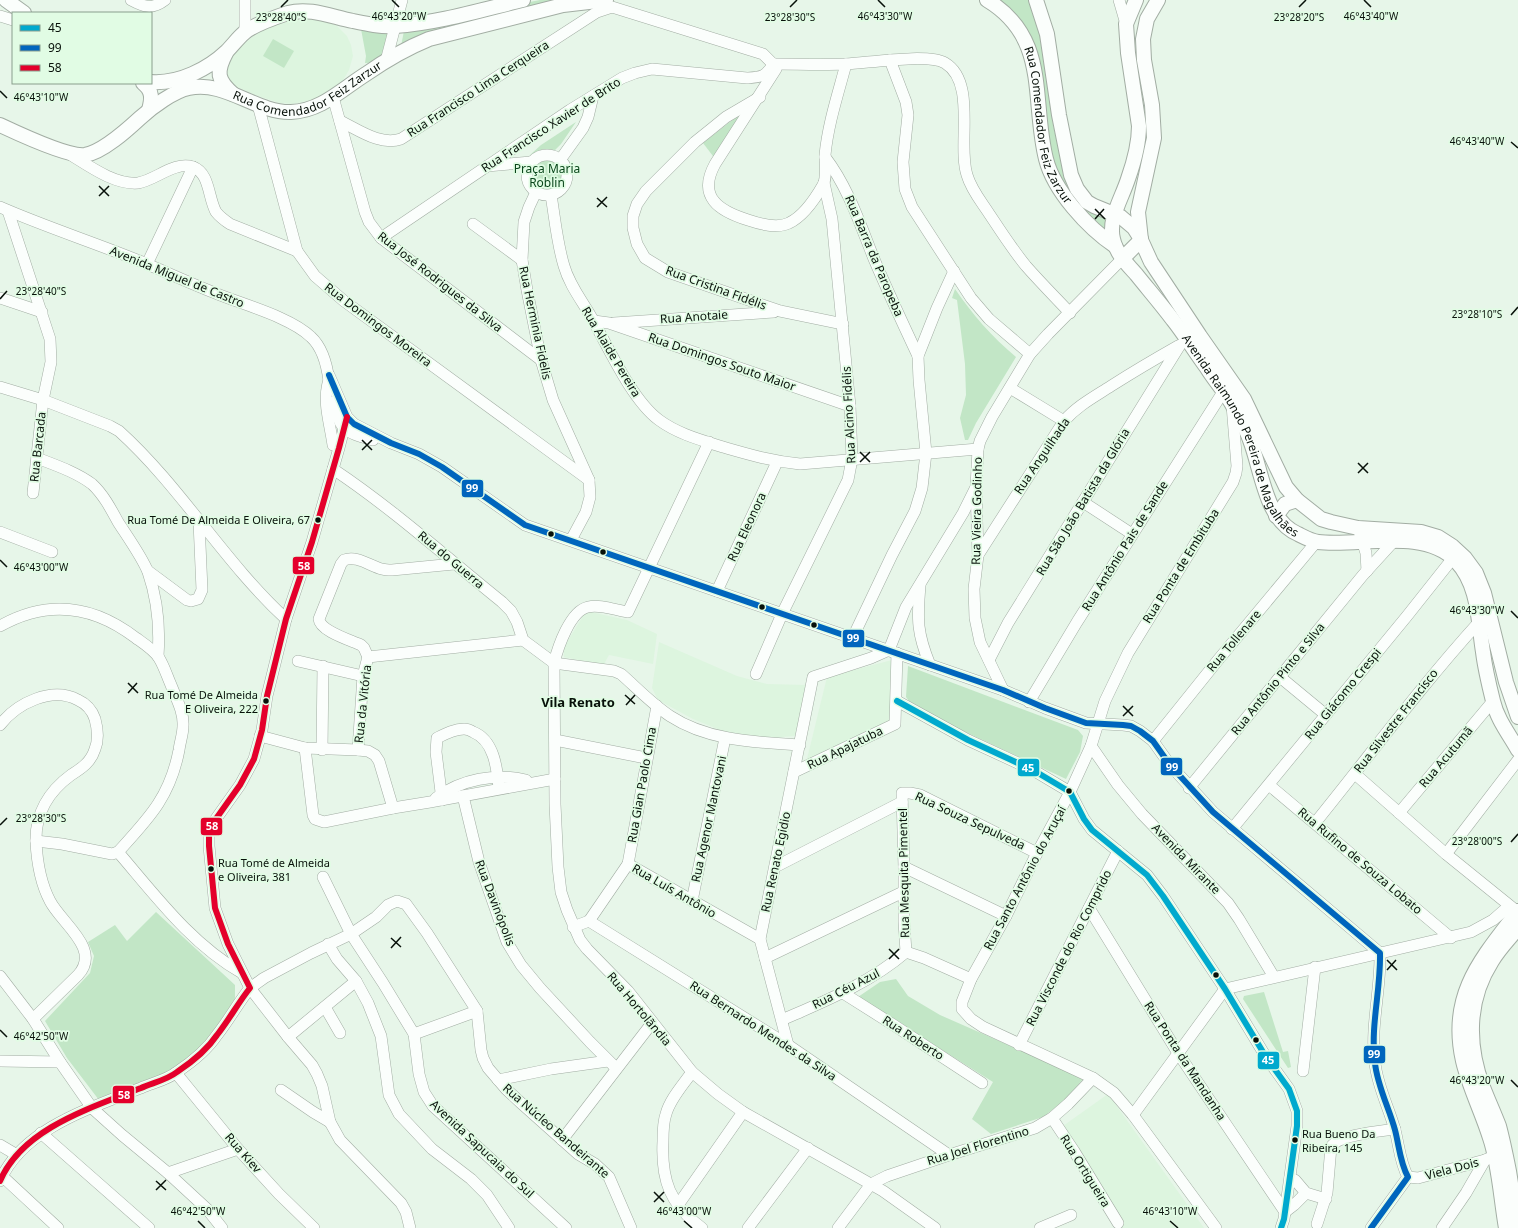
<svg xmlns="http://www.w3.org/2000/svg" width="1518" height="1228" viewBox="0 0 1518 1228" font-family="'Noto Sans',sans-serif">
	<rect width="100%" height="100%" fill="#e7f6e9"/>
	<g fill="#ddf5df">
		<path d="M292 18H309L328 22 337 26 347 36 351 45 353 56 349 70 342 82 319 99 292 104 280 103 258 96 237 87 232 83 228 78 227 69 228 62 232 56 243 45 257 33 273 23Z"/>
		<path d="M586 611 627 620 657 634 653 664 609 655 604 664H597L564 657V647Z"/>
		<path d="M659 642 737 676 767 684 807 685 795 736 769 738 737 737 693 719 658 700 652 688Z"/>
		<path d="M892 660 894 720 806 763 827 677Z"/>
		<path d="M1108 1094 1204 1228H1122L1063 1126Z"/>
	</g>
	<g fill="#c2e6c6">
		<path d="M540 0H578L401 46 404 31 499 8Z"/>
		<path d="M994 0H1030L1038 23 1053 124 1060 157 1068 182 1110 216V239L1070 194 1047 153 1037 61Z"/>
		<path d="M361 29 389 32 382 62 365 63 366 56Z"/>
		<path d="M273 39 294 51 284 68 263 56Z"/>
		<path d="M754 103 716 160 703 143Z"/>
		<path d="M576 122 561 144 555 150 543 149 530 155 541 145Z"/>
		<circle cx="547" cy="176" r="16"/>
		<path d="M955 289C972 314 992 337 1016 357L976 423 968 440H965L960 418 966 395 965 364 957 300 952 298Z"/>
		<path d="M908 666 1078 730 1083 736 1080 752 1066 779 927 714 911 704 906 697Z"/>
		<path d="M156 912 235 985V998L229 1014 213 1035 177 1068 99 1100 67 1058 45 1021 90 973 94 956 88 942 115 925 127 941Z"/>
		<path d="M896 979 908 996 940 1015 1084 1078 1064 1101 1043 1117 991 1134 972 1119 993 1082 858 997 880 982Z"/>
		<path d="M1264 992 1283 1052 1288 1051 1291 1067 1288 1068 1243 999 1244 996Z"/>
	</g>
	<g fill="none" stroke-linecap="round" stroke-linejoin="round">
		<g stroke="#a2ada3" stroke-width="12">
			<g id="minor">
				<path d="M131 0C144 7 152 10 165 0"/>
				<path d="M1119 0 1126 24"/>
				<path d="M0 16 13 20"/>
				<path d="M245 32V0"/>
				<path d="M890 60 906 102 908 115 903 162 905 189 912 207 971 298 989 319 1030 354"/>
				<path d="M386 61 402 0"/>
				<path d="M773 64C797 64 822 65 846 64 868 63 928 53 945 63 977 82 957 145 967 175 971 189 980 200 988 212 1000 230 1012 249 1026 266 1040 282 1055 297 1070 313"/>
				<path d="M776 69 715 164C697 197 719 211 748 220 760 224 777 229 789 223 804 216 815 199 823 185 827 178 825 164 825 155 828 124 838 94 846 64"/>
				<path d="M333 97 365 212 369 222 381 238 541 360"/>
				<path d="M760 97 726 117 710 130 695 142 646 191 637 204 633 216V228L637 244 645 258 668 272 780 311 843 324"/>
				<path d="M258 105 297 251 315 276 344 301 589 480"/>
				<path d="M340 121C359 130 380 146 401 139L597 12 612 7 763 54 773 64"/>
				<path d="M71 155C89 166 115 185 138 183 156 180 174 161 193 167 210 173 208 198 216 212 220 217 224 220 230 224L297 251"/>
				<circle cx="547" cy="175" r="20"/>
				<path d="M825 157C848 187 860 224 874 259 888 292 903 324 918 356"/>
				<path d="M560 160 583 128 588 117 593 96"/>
				<path d="M487 166 531 162"/>
				<path d="M536 192 529 207 524 222 522 260 527 290 541 360 553 400 589 480 590 497 586 512 571 540"/>
				<path d="M551 195C555 219 557 243 564 266 570 287 584 303 594 322 610 351 633 401 659 420 678 434 701 440 723 447 751 455 771 461 800 464L978 449"/>
				<path d="M0 207C48 228 99 244 147 264 170 274 192 284 215 293 241 304 291 317 311 337 323 348 327 365 329 381"/>
				<path d="M8 211 50 339 51 362 43 400 110 426 119 431C181 487 224 562 286 619"/>
				<path d="M473 224 522 260"/>
				<path d="M381 238 570 110 622 78 635 73 652 69 747 78C761 77 766 77 773 64"/>
				<path d="M147 264 193 167"/>
				<path d="M0 298 42 312"/>
				<path d="M594 321 609 323 850 406"/>
				<path d="M614 323 774 312"/>
				<path d="M329 375 347 417 354 424 391 443 419 454 442 467 525 525 1003 690 1045 708 1086 723 1123 725 1131 726 1140 731 1153 741 1170 765 1213 812 1380 953C1381 990 1370 1026 1375 1063 1377 1085 1389 1108 1395 1130 1399 1145 1400 1163 1408 1177L1371 1228"/>
				<path d="M329 380C322 401 330 423 333 445"/>
				<path d="M0 387 43 400 33 493"/>
				<path d="M1010 388 1064 421"/>
				<path d="M334 402C340 431 345 432 373 440"/>
				<path d="M709 442 628 612C615 610 600 604 588 607 570 611 558 647 554 663L555 804 558 867 561 892 567 910 580 940 587 949 628 991 692 1072 718 1094 743 1112 883 1191 935 1228"/>
				<path d="M37 458C55 465 76 472 92 484 103 494 111 509 118 522 127 536 142 557 148 572 157 598 160 629 158 656"/>
				<path d="M333 469C393 509 446 557 502 602L511 611 517 622 523 640 554 663 614 671 621 674C637 688 652 704 670 716 708 741 756 742 800 745"/>
				<path d="M1083 502 1132 534"/>
				<path d="M0 532 52 552"/>
				<path d="M1360 534 1366 553 1367 571"/>
				<path d="M978 555 1064 421C1077 406 1094 397 1111 386 1133 372 1155 359 1178 346"/>
				<path d="M148 571 187 600 191 601 198 599 202 590 199 522"/>
				<path d="M920 586C917 620 917 633 930 665"/>
				<path d="M717 591 777 462"/>
				<path d="M0 626C48 599 93 605 136 638 143 643 154 650 159 658 164 666 167 676 171 685 176 698 184 712 183 726 183 734 180 742 179 750 170 797 149 818 118 852 155 895 191 944 242 973"/>
				<path d="M853 637 892 555 915 511 922 488 926 453 919 380 918 356 937 308 954 271"/>
				<path d="M368 657 364 648 361 645C350 640 320 631 319 619L341 564 344 560C357 555 370 566 382 569 385 570 389 570 392 570L454 564"/>
				<path d="M368 657 523 640"/>
				<path d="M989 660 1008 623 1180 345"/>
				<path d="M298 661 363 676"/>
				<path d="M756 674 782 614 848 480 852 459 850 406 832 219 824 183"/>
				<path d="M1280 677 1326 715"/>
				<path d="M1003 690 980 642 975 618 974 589 978 555 976 487 978 449 980 441 992 417 1030 354 1048 334 1123 258"/>
				<path d="M897 701 968 740 1033 770 1070 792 1084 819 1092 830 1147 875 1163 896 1225 989 1266 1057 1289 1089 1297 1111V1126L1284 1219 1281 1228"/>
				<path d="M1029 702 1077 622 1223 392"/>
				<path d="M0 725C17 703 52 686 78 700 87 704 92 710 95 719 98 730 99 739 95 749 91 762 82 768 71 775 49 791 35 814 36 842 37 861 41 884 50 901 61 923 102 949 78 975L33 1019"/>
				<path d="M260 736 305 748 358 750 368 751 375 755 379 761 393 808"/>
				<path d="M555 740 646 758"/>
				<path d="M1153 741 1218 660 1317 541"/>
				<path d="M1091 746 1118 785 1142 814 1228 903 1239 919 1274 977"/>
				<path d="M305 748 313 815 315 819 324 822 393 808 430 802 555 779"/>
				<path d="M322 750 323 666"/>
				<path d="M358 750 363 676 368 657"/>
				<path d="M794 772 895 724 897 653"/>
				<path d="M1355 774 1446 854 1514 909"/>
				<path d="M1269 785 1451 938"/>
				<path d="M1189 788 1363 575 1394 541"/>
				<path d="M463 796 479 862 507 942 521 965 540 988 590 1042 616 1068"/>
				<path d="M436 798C462 779 495 773 526 780"/>
				<path d="M442 800 436 752 437 738C445 734 454 729 464 729 467 729 470 730 473 732 494 740 497 768 499 788"/>
				<path d="M1399 813 1493 701"/>
				<path d="M1315 823C1370 755 1421 686 1479 622"/>
				<path d="M1232 829 1407 616 1453 558"/>
				<path d="M36 841 62 844 112 854 118 852"/>
				<path d="M1446 854 1518 760"/>
				<path d="M628 864 760 939"/>
				<path d="M775 867 902 802"/>
				<path d="M904 867 1006 916"/>
				<path d="M323 877 351 934 383 983 414 1034 419 1074 424 1092 433 1106 566 1228"/>
				<path d="M692 901 725 738"/>
				<path d="M1089 908 1178 1053 1285 1212 1294 1205 1306 1193"/>
				<path d="M589 921 628 864 657 706"/>
				<path d="M573 927 589 921 788 1045 949 1155"/>
				<path d="M328 944 337 959 356 981 368 1003 381 1036 389 1095 399 1114 432 1149 471 1179 487 1195 509 1228"/>
				<path d="M906 952 904 922V867L902 793H910L920 795 1037 853"/>
				<path d="M906 952 924 958 971 979"/>
				<path d="M765 958 903 892"/>
				<path d="M0 976 33 1019 60 1062 92 1108 122 1135 168 1173 207 1209 222 1228"/>
				<path d="M843 993 892 1024 982 1083"/>
				<path d="M325 1007 340 1033"/>
				<path d="M782 1020C825 1001 870 983 906 952"/>
				<path d="M414 1034 477 1011"/>
				<path d="M288 1037 356 981"/>
				<path d="M788 1045 760 939 813 677 871 658 889 650 906 607 963 513 976 487"/>
				<path d="M1019 1045 1118 851"/>
				<path d="M0 1061 60 1062"/>
				<path d="M1303 1071 1315 967"/>
				<path d="M692 1072C683 1085 670 1099 666 1114 663 1122 663 1132 663 1141 661 1180 670 1205 702 1228"/>
				<path d="M176 1073 238 1149 279 1194 314 1228"/>
				<path d="M498 1080 551 1069 608 1061"/>
				<path d="M281 1090 313 1112 330 1122"/>
				<path d="M1133 1115 1225 989 1471 932 1493 920 1509 906"/>
				<path d="M1052 1118 1074 1151 1118 1223"/>
				<path d="M41 1133 149 1228"/>
				<path d="M562 1140 652 1023"/>
				<path d="M0 1145 17 1155"/>
				<path d="M168 1173 238 1149"/>
				<path d="M2 1176 58 1228"/>
				<path d="M1408 1177 1418 1178 1485 1160 1494 1156"/>
				<path d="M1290 1178 1295 1180 1306 1193 1326 1199"/>
				<path d="M0 1181C23 1128 91 1108 141 1088 152 1083 167 1080 177 1072 192 1062 207 1050 217 1035 229 1020 238 1003 250 988L228 944 215 908 209 846V833L213 823 240 785 254 759 262 730 267 696 286 619 312 542 339 448 347 417"/>
				<path d="M678 1205 743 1112"/>
				<path d="M1317 1224 1327 1193 1331 1147C1337 1135 1381 1131 1395 1129"/>
				<path d="M410 1228 406 1212 401 1203 340 1140 330 1122 322 1086 317 1074 312 1065 288 1037 250 988 264 978 311 953 351 934 376 917 388 905 397 901 406 904 427 933 477 1011 481 1050 483 1058 488 1068 506 1089 521 1103 578 1154 595 1164 609 1177 631 1228"/>
				<path d="M748 1228 808 1148"/>
				<path d="M838 1228 871 1184 887 1176 949 1155 1035 1128 1052 1118 1068 1104 1093 1078"/>
				<path d="M1040 1228 1071 1215"/>
				<path d="M1216 1228 1133 1115 1114 1093 1093 1078 983 1027 971 1019 962 1009V1002L971 979 1006 916 1037 853 1070 792 1091 746 1105 701 1128 653 1233 482 1236 473 1237 466 1232 405"/>
				<path d="M1442 1228 1466 1193 1485 1160"/>
			</g>
		</g>
		<g stroke="#a2ada3" stroke-width="16">
			<g id="major">
				<path d="M6 0 24 13"/>
				<path id="s1" d="M987 0C1050 38 1031 99 1046 159 1054 191 1088 228 1115 246"/>
				<path d="M1036 0 1047 34 1059 115 1071 175 1077 189 1087 202 1094 206 1121 217 1134 228 1141 239"/>
				<path id="s2" d="M1136 0 1126 24 1128 53 1139 126C1139 144 1134 162 1128 179 1122 198 1108 219 1113 239 1116 253 1127 264 1136 274 1148 289 1161 304 1173 320 1185 335 1195 352 1207 368 1215 381 1226 393 1233 406 1239 417 1246 428 1250 440 1262 471 1265 520 1298 534 1304 537 1311 541 1318 542 1359 547 1424 527 1456 561 1479 585 1478 621 1483 652 1485 668 1489 685 1493 701 1497 719 1509 734 1518 750"/>
				<path d="M1158 0 1147 19 1143 39 1144 60 1152 105 1154 138 1138 212 1141 240 1151 262 1200 336 1244 399 1286 487 1297 500 1321 519 1331 522 1358 528 1421 532 1438 537 1452 546 1465 558 1476 573 1484 593 1506 682 1518 717"/>
				<path d="M226 53C216 72 217 80 233 94"/>
				<path d="M151 82C179 84 208 69 227 51 233 45 238 38 244 33 253 25 276 17 288 13 310 7 332 17 353 21 367 24 381 27 395 26 438 23 481 10 523 0"/>
				<path d="M143 83C153 91 152 99 149 110"/>
				<path id="s3" d="M0 125C17 133 69 157 85 155 103 152 127 130 140 118 152 107 174 91 189 88 225 80 256 113 291 112 321 111 342 89 366 74 386 60 407 48 429 39L563 5 606 0"/>
				<path d="M1123 258 1141 240"/>
				<path d="M1276 516 1285 504 1297 500"/>
				<path d="M1506 1228C1501 1200 1499 1164 1490 1138 1482 1112 1469 1087 1463 1061 1448 995 1481 959 1518 911"/>
				<path d="M1513 1228C1516 1208 1512 1191 1509 1171 1506 1156 1503 1141 1499 1126 1494 1113 1488 1100 1483 1087 1467 1045 1467 1000 1492 961 1499 949 1509 939 1518 928"/>
			</g>
		</g>
		<use href="#minor" stroke="#fbfefc" stroke-width="11"/>
		<use href="#major" stroke="#fbfefc" stroke-width="14"/>
		<g stroke="#e1fce4" stroke-width="9">
			<path id="bus-1" d="M897 701 968 740 1033 770 1070 792 1084 819 1092 830 1147 875 1163 896 1225 989 1266 1057 1289 1089 1297 1111V1126L1284 1219 1281 1228"/>
		</g>
		<g stroke="#e1fce4" stroke-width="9">
			<path id="bus-2" d="M329 375 347 417 354 424 391 443 419 454 442 467 525 525 1003 690 1045 708 1086 723 1123 725 1131 726 1140 731 1153 741 1170 765 1213 812 1380 953C1381 990 1370 1026 1375 1063 1377 1085 1389 1108 1395 1130 1399 1145 1400 1163 1408 1177L1371 1228"/>
		</g>
		<g stroke="#e1fce4" stroke-width="9">
			<path id="bus-3" d="M0 1181C23 1128 91 1108 141 1088 152 1083 167 1080 177 1072 192 1062 207 1050 217 1035 229 1020 238 1003 250 988L228 944 215 908 209 846V833L213 823 240 785 254 759 262 730 267 696 286 619 312 542 339 448 347 417"/>
		</g>
		<use href="#bus-1" stroke="#00a9ce" stroke-width="6"/>
		<use href="#bus-2" stroke="#0065bd" stroke-width="6"/>
		<use href="#bus-3" stroke="#e4002b" stroke-width="6"/>
	</g>
	<path fill="none" stroke="#08110a" stroke-width="1.5" d="M392 0 399 7M878 0 885 7M1364 0 1371 7M281 7 288 0M790 7 797 0M1299 7 1306 0M0 91 7 98M1511 142 1518 148M99 186 109 196M99 196 109 186M597 198 607 207M597 207 607 197M1095 209 1105 219M1095 219 1104 209M0 299 7 291M1511 315 1518 307M362 440 372 450M362 450 372 440M860 452 870 462M860 462 870 452M1358 463 1368 473M1358 473 1368 463M0 560 7 567M1511 611 1518 618M128 683 138 693M128 693 137 683M625 695 635 704M626 705 635 695M1123 706 1133 716M1123 716 1133 706M0 825 7 818M1511 842 1518 834M391 938 401 947M391 948 401 937M889 949 899 959M889 959 899 949M1387 960 1397 970M1387 970 1396 960M0 1030 7 1037M1511 1080 1518 1087M156 1181 166 1190M156 1190 166 1180M654 1192 664 1202M654 1202 664 1192M198 1221 205 1228M684 1221 692 1228M1170 1221 1178 1228"/>
	<g fill="#08110a" stroke="#e1fce4" stroke-width="1.5">
		<circle cx="318" cy="520" r="3.5"/>
		<circle cx="551" cy="534" r="3.5"/>
		<circle cx="603" cy="552" r="3.5"/>
		<circle cx="762" cy="607" r="3.5"/>
		<circle cx="814" cy="625" r="3.5"/>
		<circle cx="266" cy="701" r="3.5"/>
		<circle cx="1069" cy="791" r="3.5"/>
		<circle cx="211" cy="869" r="3.5"/>
		<circle cx="1216" cy="975" r="3.5"/>
		<circle cx="1256" cy="1040" r="3.5"/>
		<circle cx="1295" cy="1140" r="3.5"/>
	</g>
	<g text-anchor="middle" stroke-width="3.5" stroke-linejoin="round" paint-order="stroke">
		<g font-size="11" fill="#08110a" stroke="#e1fce4" text-anchor="end">
			<text x="310" y="524">Rua Tomé De Almeida E Oliveira, 67</text>
			<text x="258" y="699">Rua Tomé De Almeida<tspan x="258" dy="14">E Oliveira, 222</tspan></text>
			<text x="218" y="867" text-anchor="start">Rua Tomé de Almeida<tspan x="218" dy="14">e Oliveira, 381</tspan></text>
			<text x="1302" y="1138" text-anchor="start">Rua Bueno Da<tspan x="1302" dy="14">Ribeira, 145</tspan></text>
		</g>
		<g font-size="12" fill="#08110a" stroke="#e1fce4">
			<text dy="4" stroke="none"><textPath href="#s3" startOffset="343">Rua Comendador Feiz Zarzur</textPath></text>
			<text transform="translate(478 89) rotate(-33)" y="4">Rua Francisco Lima Cerqueira</text>
			<text dy="4" stroke="none"><textPath href="#s1" startOffset="145">Rua Comendador Feiz Zarzur</textPath></text>
			<text transform="translate(551 125) rotate(-33)" y="4">Rua Francisco Xavier de Brito</text>
			<text transform="translate(874 256) rotate(67)" y="4">Rua Barra da Paropeba</text>
			<text transform="translate(177 277) rotate(22)" y="4">Avenida Miguel de Castro</text>
			<text transform="translate(440 282) rotate(38)" y="4">Rua José Rodrigues da Silva</text>
			<text transform="translate(716 288) rotate(20)" y="4">Rua Cristina Fidélis</text>
			<text transform="translate(694 317) rotate(-4)" y="4">Rua Anotaie</text>
			<text transform="translate(535 323) rotate(78)" y="4">Rua Herminia Fidelis</text>
			<text transform="translate(378 325) rotate(37)" y="4">Rua Domingos Moreira</text>
			<text transform="translate(611 352) rotate(59)" y="4">Rua Alaide Pereira</text>
			<text transform="translate(722 362) rotate(19)" y="4">Rua Domingos Souto Maior</text>
			<text transform="translate(849 415) rotate(-93)" y="4">Rua Alcino Fidélis</text>
			<text dy="4" stroke="none"><textPath href="#s2" startOffset="483">Avenida Raimundo Pereira de Magalhães</textPath></text>
			<text transform="translate(38 447) rotate(-84)" y="4">Rua Barcada</text>
			<text transform="translate(1042 456) rotate(-56)" y="4">Rua Anguilhada</text>
			<text transform="translate(1083 502) rotate(-59)" y="4">Rua São João Batista da Glória</text>
			<text transform="translate(977 511) rotate(-89)" y="4">Rua Vieira Godinho</text>
			<text transform="translate(747 527) rotate(-65)" y="4">Rua Eleonora</text>
			<text transform="translate(1125 546) rotate(-58)" y="4">Rua Antônio Pais de Sande</text>
			<text transform="translate(451 560) rotate(40)" y="4">Rua do Guerra</text>
			<text transform="translate(1181 566) rotate(-58)" y="4">Rua Ponta de Embituba</text>
			<text transform="translate(1234 641) rotate(-50)" y="4">Rua Tollenare</text>
			<text transform="translate(1278 679) rotate(-51)" y="4">Rua Antônio Pinto e Silva</text>
			<text transform="translate(1343 694) rotate(-51)" y="4">Rua Giácomo Crespi</text>
			<text transform="translate(363 704) rotate(-84)" y="4">Rua da Vitória</text>
			<text transform="translate(1396 721) rotate(-52)" y="4">Rua Silvestre Francisco</text>
			<text transform="translate(845 748) rotate(-26)" y="4">Rua Apajatuba</text>
			<text transform="translate(1446 757) rotate(-50)" y="4">Rua Acutumã</text>
			<text transform="translate(642 785) rotate(-80)" y="4">Rua Gian Paolo Cima</text>
			<text transform="translate(709 819) rotate(-78)" y="4">Rua Agenor Mantovani</text>
			<text transform="translate(970 821) rotate(25)" y="4">Rua Souza Sepulveda</text>
			<text transform="translate(1186 859) rotate(46)" y="4">Avenida Mirante</text>
			<text transform="translate(1360 861) rotate(40)" y="4">Rua Rufino de Souza Lobato</text>
			<text transform="translate(776 862) rotate(-78)" y="4">Rua Renato Egidio</text>
			<text transform="translate(904 873) rotate(-91)" y="4">Rua Mesquita Pimentel</text>
			<text transform="translate(1025 878) rotate(-62)" y="4">Rua Santo Antônio do Aruçaí</text>
			<text transform="translate(674 891) rotate(30)" y="4">Rua Luís Antônio</text>
			<text transform="translate(495 903) rotate(69)" y="4">Rua Davinópolis</text>
			<text transform="translate(1069 948) rotate(-63)" y="4">Rua Visconde do Rio Comprido</text>
			<text transform="translate(846 989) rotate(-27)" y="4">Rua Céu Azul</text>
			<text transform="translate(639 1009) rotate(50)" y="4">Rua Hortolãndia</text>
			<text transform="translate(763 1031) rotate(33)" y="4">Rua Bernardo Mendes da Silva</text>
			<text transform="translate(913 1038) rotate(33)" y="4">Rua Roberto</text>
			<text transform="translate(1185 1061) rotate(57)" y="4">Rua Ponta da Mandanha</text>
			<text transform="translate(556 1131) rotate(41)" y="4">Rua Núcleo Bandeirante</text>
			<text transform="translate(978 1146) rotate(-17)" y="4">Rua Joel Florentino</text>
			<text transform="translate(482 1149) rotate(43)" y="4">Avenida Sapucaia do Sul</text>
			<text transform="translate(243 1153) rotate(49)" y="4">Rua Kiev</text>
			<text transform="translate(1452 1169) rotate(-15)" y="4">Viela Dois</text>
			<text transform="translate(1085 1171) rotate(58)" y="4">Rua Ortigueira</text>
		</g>
		<g font-size="12" fill="#0a461b" stroke="#e1fce4">
			<text x="547" y="173">Praça Maria<tspan x="547" dy="14">Roblin</tspan></text>
		</g>
		<g font-size="13" font-weight="bold" fill="#08110a" stroke="#e1fce4">
			<text x="578" y="707">Vila Renato</text>
		</g>
	</g>
	<g font-size="10" text-anchor="middle" fill="#08110a" stroke="#e1fce4" stroke-width="3.5" stroke-linejoin="round" paint-order="stroke">
		<text x="1371" y="20">46°43'40"W</text>
		<text x="399" y="20">46°43'20"W</text>
		<text x="885" y="20">46°43'30"W</text>
		<text x="790" y="21">23°28'30"S</text>
		<text x="1299" y="21">23°28'20"S</text>
		<text x="281" y="21">23°28'40"S</text>
		<text x="41" y="101">46°43'10"W</text>
		<text x="1477" y="145">46°43'40"W</text>
		<text x="41" y="295">23°28'40"S</text>
		<text x="1477" y="318">23°28'10"S</text>
		<text x="41" y="571">46°43'00"W</text>
		<text x="1477" y="614">46°43'30"W</text>
		<text x="41" y="822">23°28'30"S</text>
		<text x="1477" y="845">23°28'00"S</text>
		<text x="41" y="1040">46°42'50"W</text>
		<text x="1477" y="1084">46°43'20"W</text>
		<text x="198" y="1215">46°42'50"W</text>
		<text x="684" y="1215">46°43'00"W</text>
		<text x="1170" y="1215">46°43'10"W</text>
	</g>
	<g stroke="#e1fce4" stroke-width="1.5">
		<rect x="461" y="479" width="23" height="19" rx="4" fill="#0065bd"/>
		<rect x="292" y="556" width="23" height="19" rx="4" fill="#e4002b"/>
		<rect x="842" y="629" width="23" height="19" rx="4" fill="#0065bd"/>
		<rect x="1160" y="757" width="23" height="19" rx="4" fill="#0065bd"/>
		<rect x="1017" y="758" width="23" height="19" rx="4" fill="#00a9ce"/>
		<rect x="200" y="817" width="23" height="19" rx="4" fill="#e4002b"/>
		<rect x="1363" y="1045" width="23" height="19" rx="4" fill="#0065bd"/>
		<rect x="1257" y="1051" width="23" height="19" rx="4" fill="#00a9ce"/>
		<rect x="112" y="1085" width="23" height="19" rx="4" fill="#e4002b"/>
	</g>
	<g font-size="11" text-anchor="middle" font-weight="bold" fill="#fff">
		<text x="472" y="492">99</text>
		<text x="304" y="570">58</text>
		<text x="853" y="642">99</text>
		<text x="1172" y="771">99</text>
		<text x="1028" y="772">45</text>
		<text x="212" y="830">58</text>
		<text x="1374" y="1058">99</text>
		<text x="1268" y="1064">45</text>
		<text x="124" y="1099">58</text>
	</g>
	<rect x="12" y="12" width="140" height="72" fill="#e1fce4" stroke="#8a9e8d"/>
	<rect x="20" y="25" width="20" height="6" fill="#00a9ce" stroke="#8a9e8d"/>
	<text x="48" y="32" font-size="12" fill="#08110a">45</text>
	<rect x="20" y="45" width="20" height="6" fill="#0065bd" stroke="#8a9e8d"/>
	<text x="48" y="52" font-size="12" fill="#08110a">99</text>
	<rect x="20" y="65" width="20" height="6" fill="#e4002b" stroke="#8a9e8d"/>
	<text x="48" y="72" font-size="12" fill="#08110a">58</text>
</svg>
